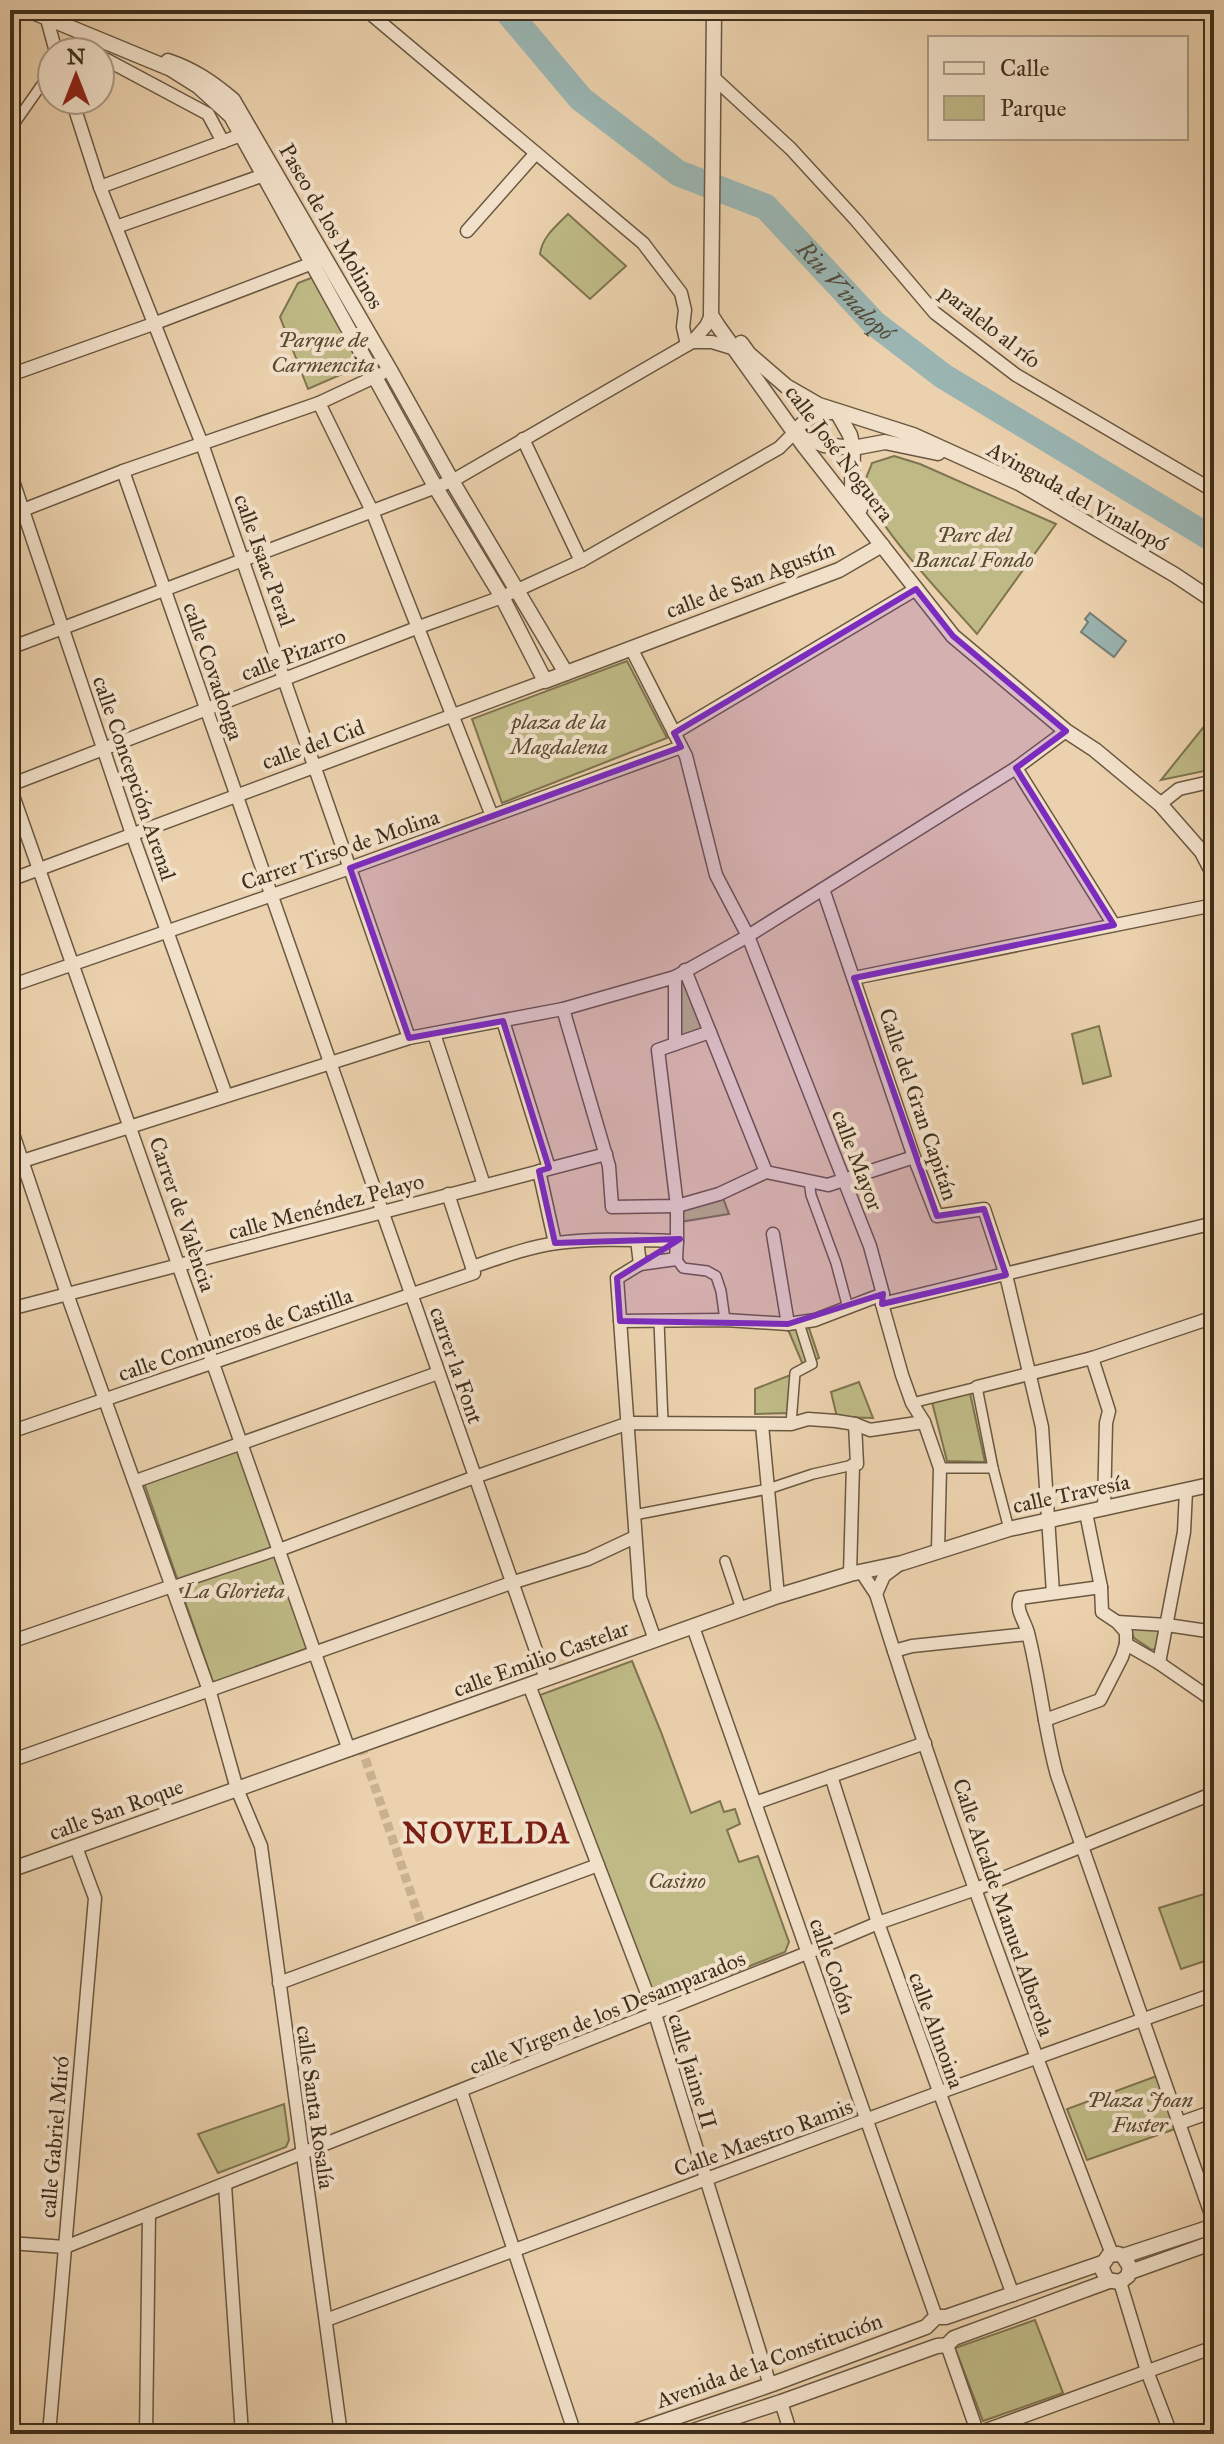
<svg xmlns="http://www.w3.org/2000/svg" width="1224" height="2444" viewBox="0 0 1224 2444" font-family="'IM FELL Great Primer',serif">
	<rect width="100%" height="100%" fill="#ebd1ad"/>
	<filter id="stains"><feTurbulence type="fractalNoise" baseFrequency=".0025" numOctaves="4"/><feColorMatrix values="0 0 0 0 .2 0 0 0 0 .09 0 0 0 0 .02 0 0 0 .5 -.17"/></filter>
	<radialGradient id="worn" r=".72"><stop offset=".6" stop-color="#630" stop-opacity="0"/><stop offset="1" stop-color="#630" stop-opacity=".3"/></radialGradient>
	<g fill="#beb985" stroke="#7e7450" stroke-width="2">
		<path d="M568 214 626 266 590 299 540 254C542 237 557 225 568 214Z"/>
		<path d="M316 276 363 365 308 389 280 317 298 283Z"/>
		<path d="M894 456 920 464 1056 524 977 634C951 604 869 520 865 486 864 479 870 470 872 463Z"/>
		<path d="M627 661 667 738 502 803 472 719Z"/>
		<path d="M1214 714V769L1161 780Z"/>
		<path d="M686 979 706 1029 678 1038 676 983Z"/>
		<path d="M1099 1026 1111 1076 1083 1084 1072 1034Z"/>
		<path d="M723 1198 729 1214 680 1222V1208Z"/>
		<path d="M808 1325 819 1358 803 1365 787 1327Z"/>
		<path d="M793 1374 791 1413 755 1414V1389Z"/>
		<path d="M859 1382 873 1418 837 1417 831 1392Z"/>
		<path d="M970 1393 985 1462 947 1461 932 1402Z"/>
		<path d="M238 1449 308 1648 214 1685 144 1483Z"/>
		<path d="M1130 1627 1159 1629 1157 1648 1152 1650 1134 1638Z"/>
		<path d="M632 1661 661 1732 691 1813 720 1801 724 1812 735 1809 740 1824 727 1830 739 1862 758 1856 789 1942 785 1952 662 2001 653 1997 642 1969 540 1695Z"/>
		<path d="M1214 1891V1958L1181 1969 1159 1908Z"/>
		<path d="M1162 2074 1181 2127 1087 2160 1067 2109Z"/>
		<path d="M284 2104 289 2140 286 2147 218 2173 198 2134Z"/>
		<path d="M1035 2320 1063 2393 983 2421 955 2348Z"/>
	</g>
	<path fill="#9ab5b2" stroke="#767f76" stroke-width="2" d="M1090 613 1126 641 1114 657 1081 632 1088 622 1085 619Z"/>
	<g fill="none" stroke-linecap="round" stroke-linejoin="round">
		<path stroke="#9ab5b2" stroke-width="26" id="s1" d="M506 10 581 99 678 173 766 207 874 323 943 376 1214 540"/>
		<path stroke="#c9b190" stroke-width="9" stroke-dasharray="9 4.5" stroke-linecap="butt" d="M361 1746 423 1929"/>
		<g stroke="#6a5840" stroke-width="12">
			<g id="pedestrian">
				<path d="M10 130 52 70"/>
				<path d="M809 1181 811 1195 836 1263 848 1308"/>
				<path d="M676 1259 683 1268 707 1271 716 1276 721 1291 725 1320"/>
				<path d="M659 1321 663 1422"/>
				<path d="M912 1403 977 1387 993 1468H940"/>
				<path d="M791 1424 795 1373 812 1364 799 1323"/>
				<path d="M993 1468 1009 1529"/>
				<path d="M634 1515 768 1489 813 1474 853 1465"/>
				<path d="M725 1561 741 1609"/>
				<path d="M172 1586 279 1550"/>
			</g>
		</g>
		<g stroke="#6a5840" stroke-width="15">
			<g id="minor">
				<path d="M366 10 643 243 681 293 685 310 683 327 687 345"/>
				<path d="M47 19 56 52"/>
				<path d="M107 60 208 114 223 142"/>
				<path d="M714 78 791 149 856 220 935 313 1016 375 1214 491"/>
				<path d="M72 100 100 187 202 444 409 1038"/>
				<path d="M100 187 241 135"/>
				<path d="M116 227 264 175"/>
				<path d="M467 231 536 153"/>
				<path d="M692 342H712L735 349"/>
				<path d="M10 375 153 324 318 261"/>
				<path d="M319 403 372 511 492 816"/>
				<path d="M523 439 581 561"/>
				<path d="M123 471 546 1679"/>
				<path d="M10 472 132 834 226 1095"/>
				<path d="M10 515 123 471 319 403 381 374"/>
				<path d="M10 648 452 481 692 342 706 326 711 315"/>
				<path d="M631 648 686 756 716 875 748 936 870 1246 883 1294 882 1304 902 1375 912 1403 924 1422 940 1468 938 1550"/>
				<path d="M674 733 916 589"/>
				<path d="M1016 768 1114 925"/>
				<path d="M10 785 419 627 502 597 581 561 779 448 795 432"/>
				<path d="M10 787 349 1750"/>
				<path d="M1160 804 1179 789 1214 781"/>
				<path d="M10 880 545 681"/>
				<path d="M823 889 914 1157 937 1216 984 1209 1006 1275 1042 1427 1053 1593"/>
				<path d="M685 970 766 1172"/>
				<path d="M675 977V1044L658 1050 677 1206V1241"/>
				<path d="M854 978 1214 905"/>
				<path d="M10 986 350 868 681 747"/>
				<path d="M563 1009 609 1166 612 1207 677 1206 719 1194 766 1172 828 1185 914 1157"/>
				<path d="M503 1021 549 1168"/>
				<path d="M434 1034 484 1185"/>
				<path d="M675 1044 710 1032"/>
				<path d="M10 1125 67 1294 211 1696 237 1789 261 1846 341 2434"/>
				<path d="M10 1165 409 1038 563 1009 675 977 748 936 1016 768 1066 731"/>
				<path d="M539 1171 555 1243"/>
				<path d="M773 1234 788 1324"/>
				<path d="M640 1264 617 1278 640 1597 655 1640"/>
				<path d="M472 1267C499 1258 528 1247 557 1243 596 1238 637 1240 677 1241L676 1259 640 1264 637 1240"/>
				<path d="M882 1304 1214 1223"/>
				<path d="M10 1309 606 1154"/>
				<path d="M620 1321 725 1320 788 1324 815 1320 883 1294"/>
				<path d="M1092 1358 1109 1411 1106 1423 1104 1509"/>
				<path d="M977 1387 1092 1358 1214 1317"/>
				<path d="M762 1425 778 1596"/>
				<path d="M10 1432 474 1273 448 1194"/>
				<path d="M136 1481 438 1373"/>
				<path d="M1086 1513 1101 1587 1102 1612 1117 1622 1126 1632V1644L1159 1663 1214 1701"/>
				<path d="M279 1550 475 1477 629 1423 791 1424 808 1419 836 1421 855 1424 870 1430 924 1422"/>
				<path d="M862 1573 876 1594C945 1817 1028 2037 1112 2254"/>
				<path d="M850 1574 853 1465 857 1464 855 1424"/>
				<path d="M1101 1587 1020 1598C1015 1610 1025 1621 1028 1633 1040 1680 1044 1728 1057 1775L1214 2223"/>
				<path d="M876 1594 884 1576 900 1564"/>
				<path d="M1117 1622 1167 1625 1214 1632"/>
				<path d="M693 1627 936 2317"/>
				<path d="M10 1642 172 1586"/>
				<path d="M894 1651 912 1646 1028 1634"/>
				<path d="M1159 1663 1184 1532 1186 1491"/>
				<path d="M529 1685 655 2014 770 2385"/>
				<path d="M1045 1720 1100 1700 1122 1657 1126 1644"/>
				<path d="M10 1761 511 1583 588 1559 635 1537"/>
				<path d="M831 1776 878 1923 1013 2295"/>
				<path d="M755 1803 925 1743"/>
				<path d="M279 1983 598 1865"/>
				<path d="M461 2091 575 2434"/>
				<path d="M1180 2123 1214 2111"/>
				<path d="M225 2185 242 2434"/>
				<path d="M10 2243 65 2247 807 1953 878 1923 976 1889 1214 1793"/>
				<path d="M1120 2282 1147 2371 1171 2434"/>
				<path d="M326 2320 938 2093 1214 1994"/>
				<path d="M947 2345 978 2434"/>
				<path d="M781 2402 791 2434"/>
				<path d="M49 2434 95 1898 76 1847"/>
				<path d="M146 2434 149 2214"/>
				<path d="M975 2434 1214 2347"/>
			</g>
		</g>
		<g stroke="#6a5840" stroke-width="17">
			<g id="tertiary">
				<path d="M28 10 171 69 198 86 231 116 436 488 502 597 545 681 839 570 882 545"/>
				<path d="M714 10 711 315 718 326 804 446 953 636 1066 731 1095 750 1160 804 1202 852 1214 875"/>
				<path d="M168 61C194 70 212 82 233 100L390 370 452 481 566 673"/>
				<path d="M741 343 749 354 786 386 819 405 913 435 1019 483 1175 575 1214 601"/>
				<path d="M837 412 850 435 853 448 852 488 860 509"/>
				<path d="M795 432C806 419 814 413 831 412"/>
				<path d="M796 433 824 445 853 448 885 442 938 453"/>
				<path d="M10 1870 778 1596 850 1574 902 1563 1009 1529 1214 1484"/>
				<path d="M1123 2256 1130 2267 1128 2276 1120 2282 1107 2280 1101 2267 1109 2255 1118 2254 1123 2256 1214 2226"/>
				<path d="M1130 2272 1214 2242"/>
				<path d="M627 2434 770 2385 926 2327 936 2317H946L1102 2263"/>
				<path d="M684 2434 781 2402 937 2346 947 2345 954 2338 1109 2281"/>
			</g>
		</g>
		<use href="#pedestrian" stroke="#f2e1ca" stroke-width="9"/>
		<use href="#minor" stroke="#f2e1ca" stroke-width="12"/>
		<use href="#tertiary" stroke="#f2e1ca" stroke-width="14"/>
	</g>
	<path fill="#7b2cbf" fill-opacity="0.2" stroke="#7b2cbf" stroke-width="6" stroke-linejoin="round" d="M916 589 953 636 1066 731 1016 768 1114 925 854 978 937 1216 984 1209 1006 1275 882 1304 883 1294 788 1324 620 1321 617 1278 680 1239 555 1243 539 1171 549 1168 503 1021 409 1038 350 868 681 747 674 733Z"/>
	<g text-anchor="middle" stroke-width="8" stroke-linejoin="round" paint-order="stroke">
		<g font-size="22" fill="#3f2f1c" stroke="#f2e1ca">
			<text transform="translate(332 226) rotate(60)" y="8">Paseo de los Molinos</text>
			<text transform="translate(991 326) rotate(38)" y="8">paralelo al río</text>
			<text transform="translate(840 453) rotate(53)" y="8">calle José Noguera</text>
			<text transform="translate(1078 496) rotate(29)" y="8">Avinguda del Vinalopó</text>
			<text transform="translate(265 560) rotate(70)" y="8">calle Isaac Peral</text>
			<text transform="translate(750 579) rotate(-21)" y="8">calle de San Agustín</text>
			<text transform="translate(293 654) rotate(-21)" y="8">calle Pizarro</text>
			<text transform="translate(214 671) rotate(71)" y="8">calle Covadonga</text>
			<text transform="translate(313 744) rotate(-20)" y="8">calle del Cid</text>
			<text transform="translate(135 778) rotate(71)" y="8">calle Concepción Arenal</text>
			<text transform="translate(340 849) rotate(-19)" y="8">Carrer Tirso de Molina</text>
			<text transform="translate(919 1104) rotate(71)" y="8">Calle del Gran Capitán</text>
			<text transform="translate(858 1160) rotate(69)" y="8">calle Mayor</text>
			<text transform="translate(326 1206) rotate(-15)" y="8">calle Menéndez Pelayo</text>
			<text transform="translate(183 1214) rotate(71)" y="8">Carrer de València</text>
			<text transform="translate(235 1334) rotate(-19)" y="8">calle Comuneros de Castilla</text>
			<text transform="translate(457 1365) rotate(71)" y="8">carrer la Font</text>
			<text transform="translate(1071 1493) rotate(-12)" y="8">calle Travesía</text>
			<text transform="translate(541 1658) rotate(-20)" y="8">calle Emilio Castelar</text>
			<text transform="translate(116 1809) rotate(-20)" y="8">calle San Roque</text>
			<text transform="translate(1004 1907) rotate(71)" y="8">Calle Alcalde Manuel Alberola</text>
			<text transform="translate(833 1966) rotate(71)" y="8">calle Colón</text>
			<text transform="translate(607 2012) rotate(-22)" y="8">calle Virgen de los Desamparados</text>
			<text transform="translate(937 2030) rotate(70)" y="8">calle Almoina</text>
			<text transform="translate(693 2071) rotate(73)" y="8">calle Jaime II</text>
			<text transform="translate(316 2107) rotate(82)" y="8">calle Santa Rosalía</text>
			<text transform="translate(54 2137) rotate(-85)" y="8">calle Gabriel Miró</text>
			<text transform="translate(763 2137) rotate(-20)" y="8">Calle Maestro Ramis</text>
			<text transform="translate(769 2360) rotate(-20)" y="8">Avenida de la Constitución</text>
		</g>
		<g font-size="22" font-style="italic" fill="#584b31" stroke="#f2e1ca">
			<text x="323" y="347">Parque de<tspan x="323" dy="25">Carmencita</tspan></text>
			<text x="974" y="542">Parc del<tspan x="974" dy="25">Bancal Fondo</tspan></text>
			<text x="559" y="729">plaza de la<tspan x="559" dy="25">Magdalena</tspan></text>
			<text x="234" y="1598">La Glorieta</text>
			<text x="677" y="1888">Casino</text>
			<text x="1140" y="2107">Plaza Joan<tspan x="1140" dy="25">Fuster</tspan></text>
		</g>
		<g font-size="24" font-style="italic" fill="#514a3a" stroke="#f2e1ca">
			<text dy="8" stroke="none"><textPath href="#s1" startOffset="448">Riu Vinalopó</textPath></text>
		</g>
		<g font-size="30" font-weight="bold" letter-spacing="2" fill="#7a1f14" stroke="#f2e1ca">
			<text x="487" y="1843">NOVELDA</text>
		</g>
	</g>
	<rect width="1224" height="2444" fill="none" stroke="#ebd1ad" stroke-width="40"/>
	<rect x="12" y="12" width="1200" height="2420" fill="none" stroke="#3f2f1c" stroke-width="4"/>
	<rect x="20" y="20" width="1184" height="2404" fill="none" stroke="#3f2f1c" stroke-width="2"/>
	<rect x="928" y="36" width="260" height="104" fill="#f2e1ca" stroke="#aa9a84" stroke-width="2"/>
	<rect x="944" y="62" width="40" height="12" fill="#f2e1ca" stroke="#aa9a84" stroke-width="2"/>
	<text x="1000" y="76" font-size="24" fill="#3f2f1c">Calle</text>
	<rect x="944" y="96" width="40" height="24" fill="#beb985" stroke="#aa9a84" stroke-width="2"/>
	<text x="1000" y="116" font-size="24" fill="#3f2f1c">Parque</text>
	<g transform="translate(76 76)"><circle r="38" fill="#f2e1ca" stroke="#aa9a84" stroke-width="2"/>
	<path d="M0-6L14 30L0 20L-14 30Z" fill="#8f2418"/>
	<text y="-12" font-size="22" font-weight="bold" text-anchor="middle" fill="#3f2f1c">N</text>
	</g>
	<rect width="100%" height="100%" filter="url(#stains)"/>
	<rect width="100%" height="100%" fill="url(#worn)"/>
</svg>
